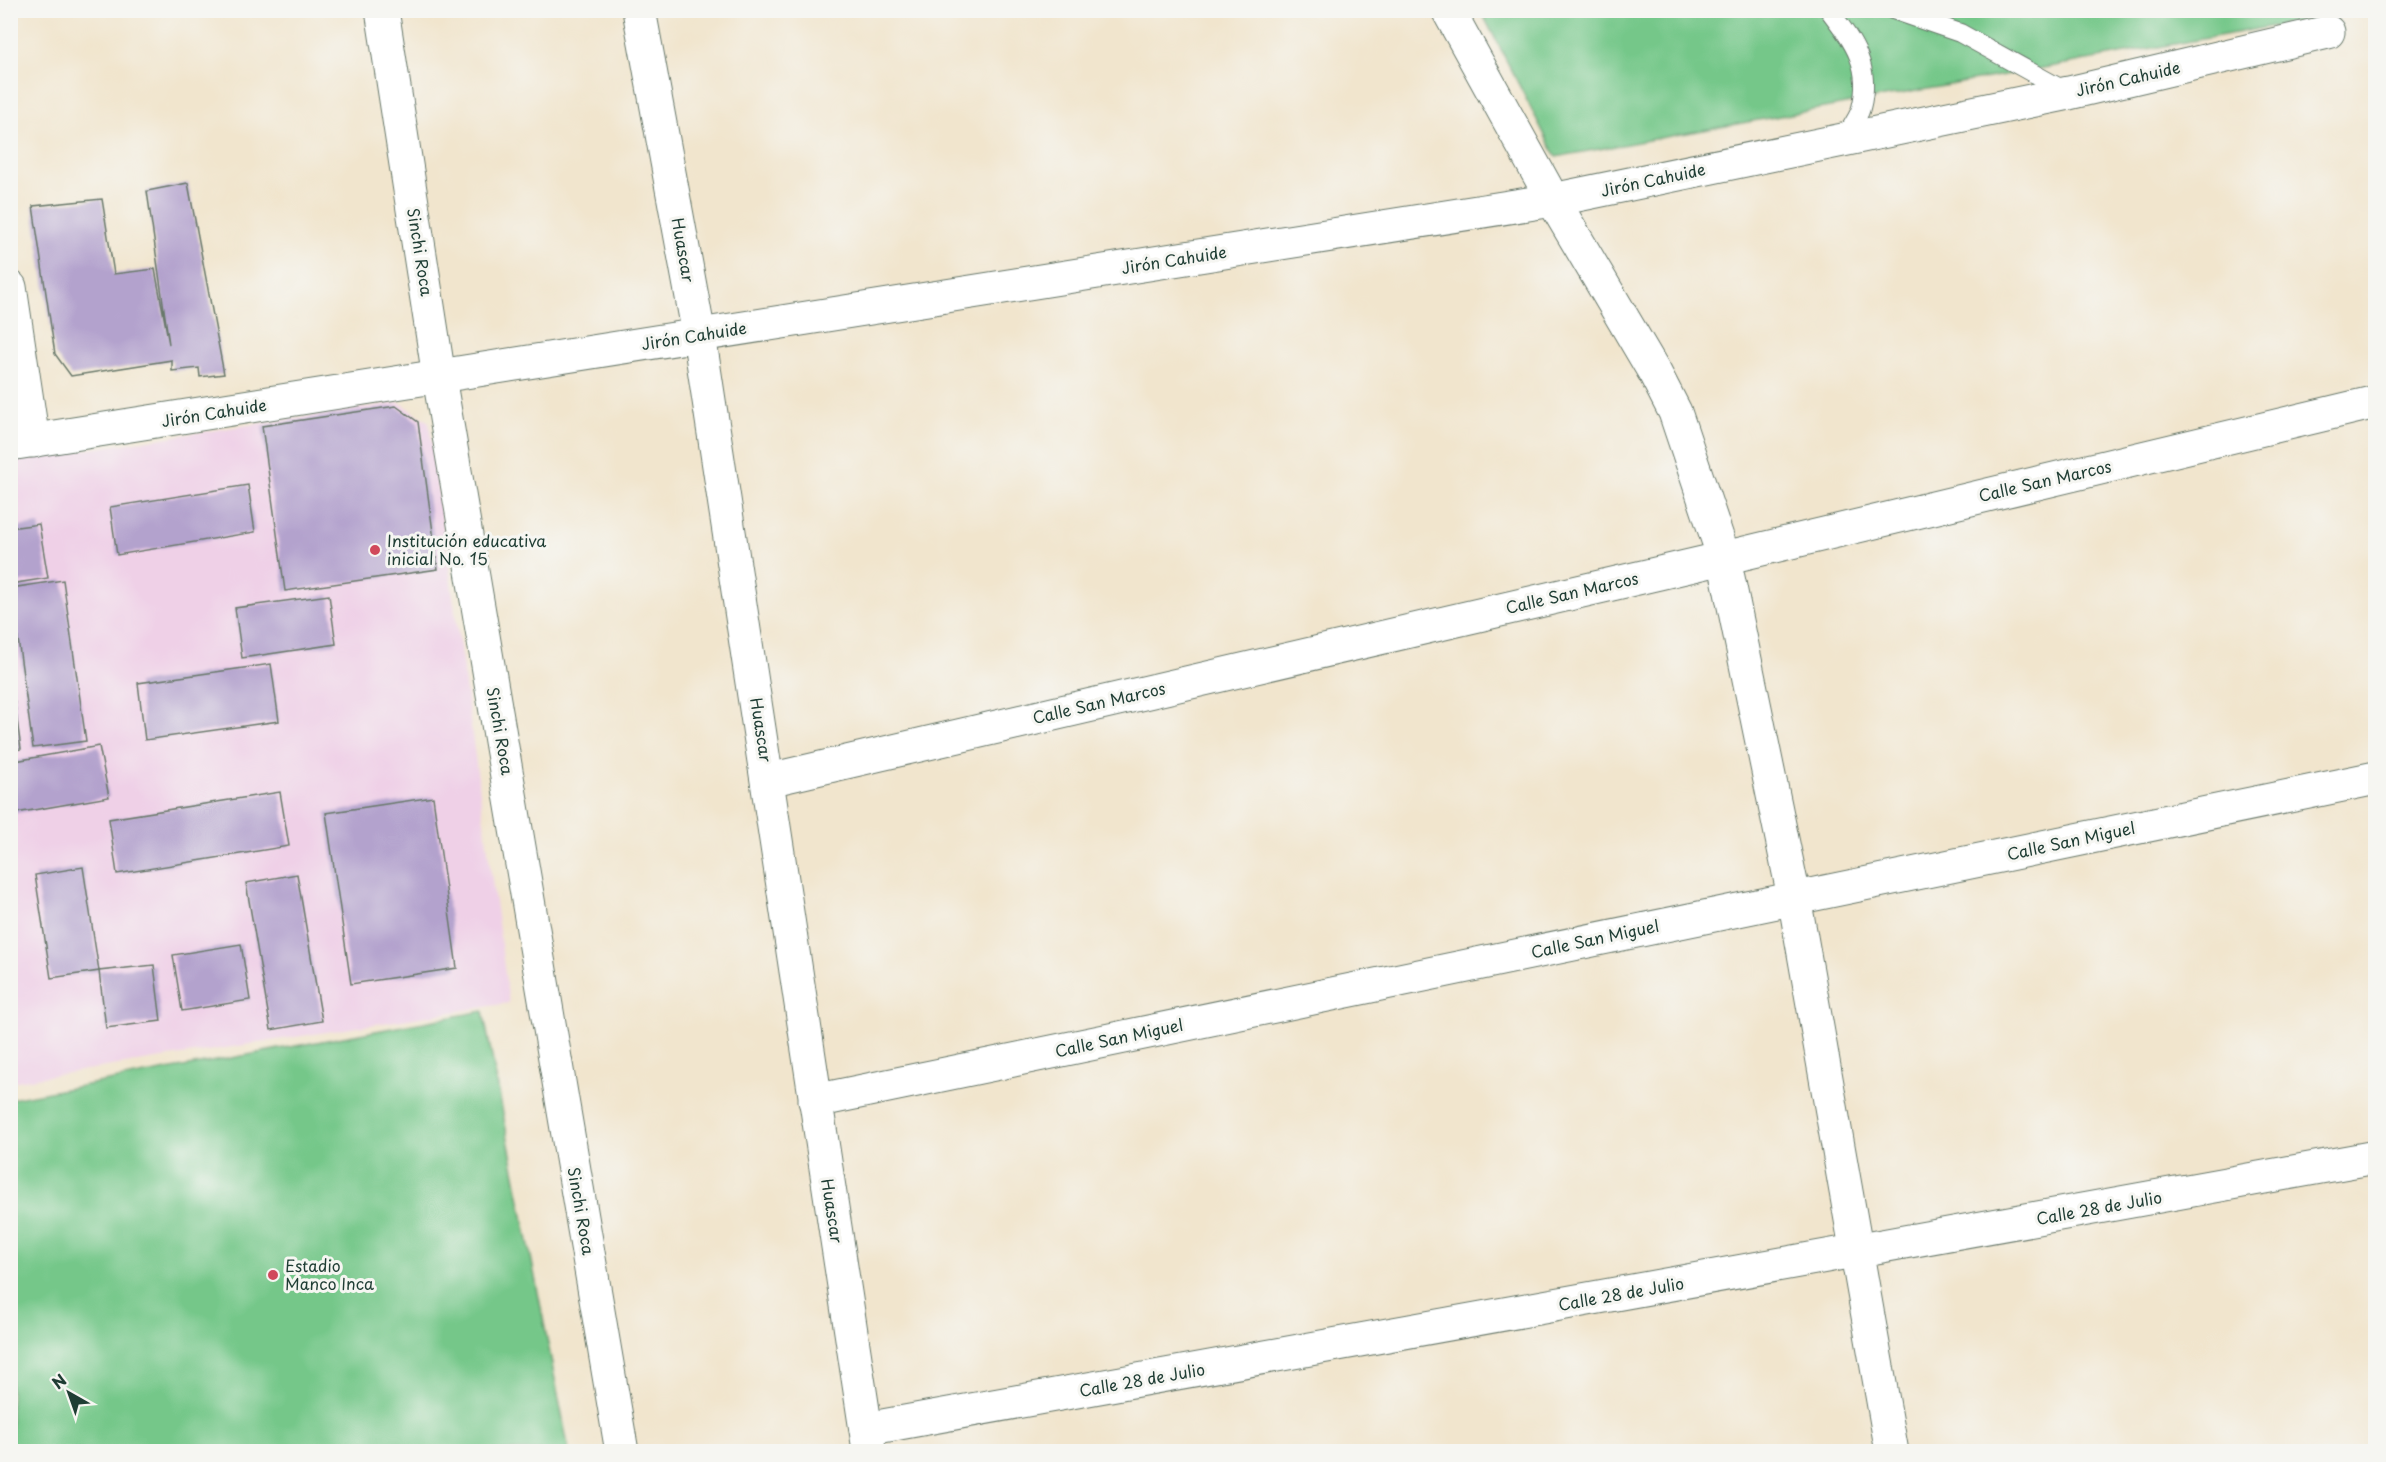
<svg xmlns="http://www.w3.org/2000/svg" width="2386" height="1462" viewBox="0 0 2386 1462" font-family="'Playpen Sans',sans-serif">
	<rect width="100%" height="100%" fill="#f6f6f2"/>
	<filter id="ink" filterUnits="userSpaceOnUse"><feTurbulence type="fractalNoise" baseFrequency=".0167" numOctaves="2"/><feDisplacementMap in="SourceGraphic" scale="12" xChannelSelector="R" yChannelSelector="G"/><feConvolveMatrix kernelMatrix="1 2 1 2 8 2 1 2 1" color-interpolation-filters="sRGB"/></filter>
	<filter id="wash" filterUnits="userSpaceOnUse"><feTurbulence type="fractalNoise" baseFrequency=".008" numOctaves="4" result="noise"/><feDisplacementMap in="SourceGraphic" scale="24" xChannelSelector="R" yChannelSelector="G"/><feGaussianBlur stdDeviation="1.35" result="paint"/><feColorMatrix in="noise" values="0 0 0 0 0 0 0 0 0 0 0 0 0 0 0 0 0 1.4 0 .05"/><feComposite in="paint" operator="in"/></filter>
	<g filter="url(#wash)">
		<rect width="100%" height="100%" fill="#f1e5cd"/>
		<path fill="#efd0e7" d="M399 402 429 422 509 1003 11 1082V461Z"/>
		<g fill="#75c789" stroke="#4a825e" stroke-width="1.5">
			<path d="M2338 10 2339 14 1556 157 1481 11Z"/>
			<path d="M483 1011 569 1451H11V1099Z"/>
		</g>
		<g id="blocks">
			<g fill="#b3a2cd">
				<path d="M188 183 224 374 200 377 199 368 172 371V360L71 376 55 354 33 206 102 199 114 274 155 269 169 344 147 191Z"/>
				<path d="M396 406 418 422 438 569 285 591 262 426Z"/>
				<path d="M248 485 255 532 117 555 110 507Z"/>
				<path d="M39 524 48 578 10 584V528Z"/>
				<path d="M63 580 86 741 33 748 11 588Z"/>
				<path d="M329 595 336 644 242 658 235 608Z"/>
				<path d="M271 664 279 721 145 740 138 683Z"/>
				<path d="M12 684 21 749 10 751V685Z"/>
				<path d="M99 746 109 797 10 814V762Z"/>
				<path d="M280 792 289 846 117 874 109 819Z"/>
				<path d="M433 797 457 968 351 984 326 813Z"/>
				<path d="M83 867 99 971 51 978 35 875Z"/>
				<path d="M297 874 322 1021 271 1030 246 883Z"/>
				<path d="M241 944 250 1000 182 1011 173 955Z"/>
				<path d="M154 965 161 1021 106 1028 99 971Z"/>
			</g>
		</g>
	</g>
	<g filter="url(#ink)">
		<use href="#blocks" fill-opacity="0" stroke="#68786a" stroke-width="1.5"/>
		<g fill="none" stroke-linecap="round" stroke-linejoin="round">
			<g stroke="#68786a" stroke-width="20">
				<g id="lane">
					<path d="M1829 10C1853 42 1872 66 1861 108 1858 119 1848 131 1843 141"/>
					<path d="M1893 10 1960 33 2067 92"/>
				</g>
			</g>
			<g stroke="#68786a" stroke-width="35">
				<g id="street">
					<path d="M382 10 439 377 622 1452"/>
					<path d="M639 10 699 335 869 1450"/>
					<path d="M1448 10 1553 200 1655 373 1675 412 1724 558 1794 897 1892 1452"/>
					<path d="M10 287 33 441"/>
					<path d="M10 444 1553 200 2069 93 2328 32"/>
					<path d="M769 780 1724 558 2376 402"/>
					<path d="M815 1101 2376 778"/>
					<path d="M866 1429 2376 1157"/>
				</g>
			</g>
			<use href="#lane" stroke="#fff" stroke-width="18"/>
			<use href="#street" stroke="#fff" stroke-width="33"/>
		</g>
	</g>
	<g fill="#d1495b" stroke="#f6f6f2" stroke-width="2">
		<circle cx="375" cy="550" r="6"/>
		<circle cx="273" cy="1275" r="6"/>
	</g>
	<g text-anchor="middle" stroke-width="6" stroke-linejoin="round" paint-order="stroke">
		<g font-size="16" fill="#1f3d34" stroke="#f6f6f2">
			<text transform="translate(2128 79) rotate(-13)" y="6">Jirón Cahuide</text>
			<text transform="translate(1653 180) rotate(-12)" y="6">Jirón Cahuide</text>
			<text transform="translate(683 250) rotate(80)" y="6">Huascar</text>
			<text transform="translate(420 252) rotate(81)" y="6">Sinchi Roca</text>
			<text transform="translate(1174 260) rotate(-9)" y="6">Jirón Cahuide</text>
			<text transform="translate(694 336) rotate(-9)" y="6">Jirón Cahuide</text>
			<text transform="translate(214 413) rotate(-9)" y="6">Jirón Cahuide</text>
			<text transform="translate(2045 481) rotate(-13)" y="6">Calle San Marcos</text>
			<text transform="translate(1572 593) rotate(-13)" y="6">Calle San Marcos</text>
			<text transform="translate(1099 703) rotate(-13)" y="6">Calle San Marcos</text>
			<text transform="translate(761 730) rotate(81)" y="6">Huascar</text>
			<text transform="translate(500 731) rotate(80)" y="6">Sinchi Roca</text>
			<text transform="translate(2071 841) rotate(-12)" y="6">Calle San Miguel</text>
			<text transform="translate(1595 939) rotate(-12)" y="6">Calle San Miguel</text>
			<text transform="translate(1119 1038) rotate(-12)" y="6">Calle San Miguel</text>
			<text transform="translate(2099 1208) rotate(-10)" y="6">Calle 28 de Julio</text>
			<text transform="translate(581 1211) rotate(80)" y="6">Sinchi Roca</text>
			<text transform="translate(832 1211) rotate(81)" y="6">Huascar</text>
			<text transform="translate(1621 1294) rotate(-10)" y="6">Calle 28 de Julio</text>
			<text transform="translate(1142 1380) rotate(-10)" y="6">Calle 28 de Julio</text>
		</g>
		<g font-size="16" fill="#1f3d34" stroke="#f6f6f2" text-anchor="start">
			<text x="387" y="547">Institución educativa<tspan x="387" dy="18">inicial No. 15</tspan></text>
			<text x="285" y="1272">Estadio<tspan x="285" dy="18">Manco Inca</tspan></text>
		</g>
	</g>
	<rect width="2386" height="1462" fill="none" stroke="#f6f6f2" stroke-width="36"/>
	<g transform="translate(69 1393) rotate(320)" stroke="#f6f6f2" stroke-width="4.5" paint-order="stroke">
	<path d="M0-4.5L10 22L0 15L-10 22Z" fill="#1f3d34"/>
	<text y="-9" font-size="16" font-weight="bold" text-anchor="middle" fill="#1f3d34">N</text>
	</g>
</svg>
